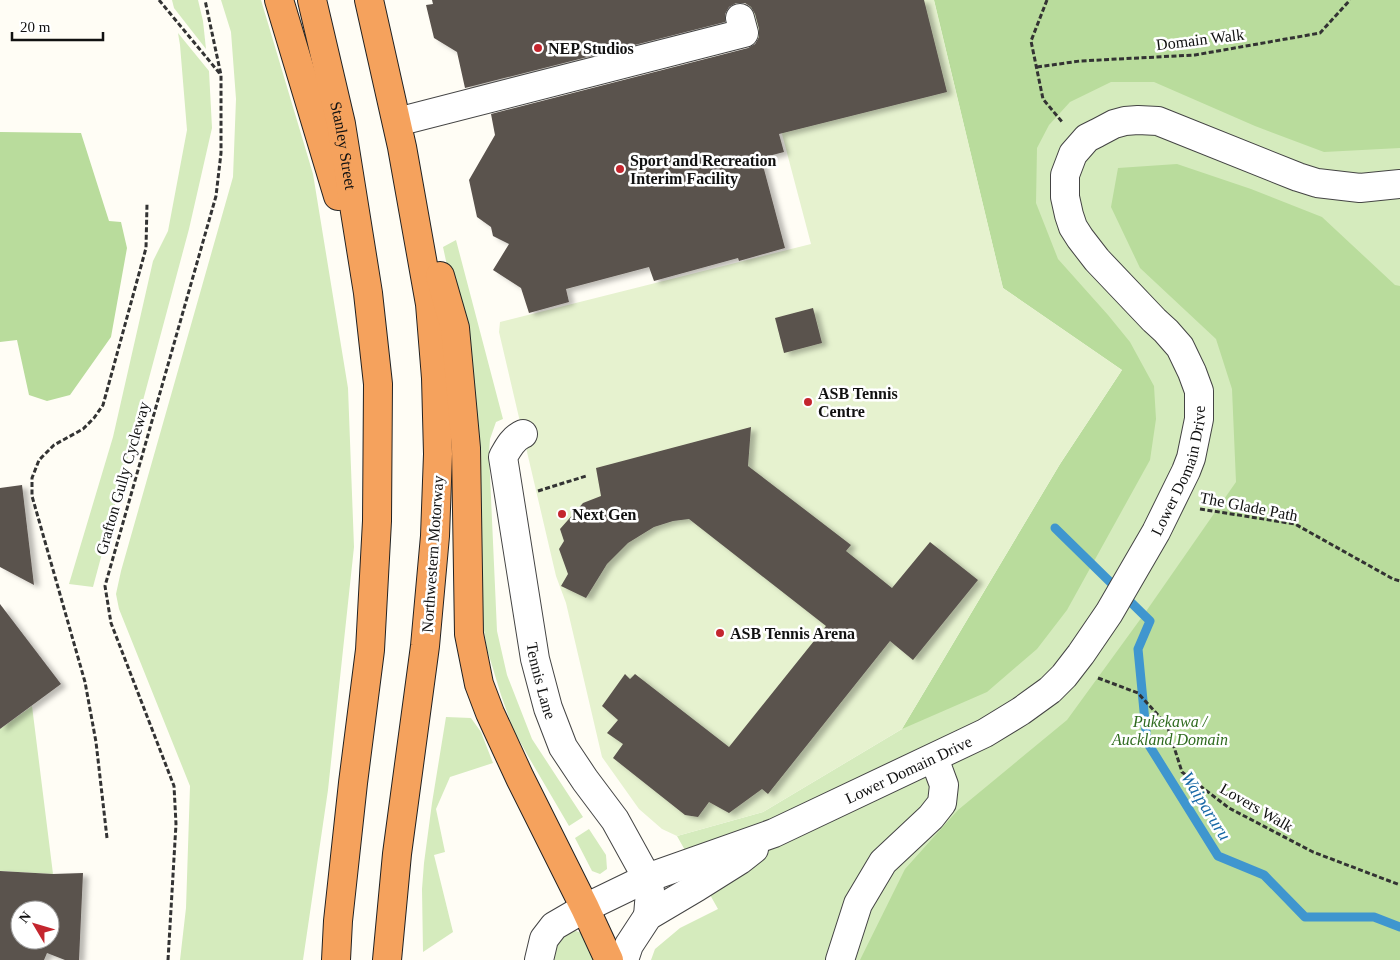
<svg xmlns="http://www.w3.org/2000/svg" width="1400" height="960" viewBox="0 0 1400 960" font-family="Georgia,serif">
	<defs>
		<filter id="shadow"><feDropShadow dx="5.5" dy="3" stdDeviation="2.5" flood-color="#0004"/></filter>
	</defs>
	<rect width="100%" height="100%" fill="#fffdf5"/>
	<g fill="#d5ebbd">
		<path d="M172 0H198L203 21 206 49 174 8Z"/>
		<path d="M221 0H261L313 174 348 388 354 547 328 790 303 960H180L186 908 190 786 119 609 116 594 121 571 233 177 236 99 231 32Z"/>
		<path d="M934 0H1400V960H651L655 949 680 928 718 909 677 836 763 812 902 729 1122 370 1003 288Z"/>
		<path d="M178 33 209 71 212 128 189 229 93 587 69 584 113 437 153 261 168 231 187 130 180 45Z"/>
		<path d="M456 240 503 419 496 422 490 439 489 453 497 631 507 675 532 739 583 817 569 826 528 756 513 729 501 695 487 649 480 606 472 381 443 247Z"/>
		<path d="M32 706 53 874 0 871V729Z"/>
		<path d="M446 717 471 718 481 732 493 763 450 777 436 809 445 852 434 855 453 932 423 952 422 889 424 863 432 803Z"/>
		<path d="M589 829 606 855 607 869 600 874 592 871 575 838Z"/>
		<path d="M573 930 585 934 599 960H554L558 942Z"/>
	</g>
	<g fill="#b9dc9c">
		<path d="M934 0H1400V148L1324 152 1255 126 1154 82H1111L1070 102 1049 125 1037 148 1036 203 1058 259 1108 315 1130 342 1154 386 1156 419 1150 460 1067 610 1037 649 987 692 902 729 1060 464 1122 370 1003 288Z"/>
		<path d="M0 132 81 133 109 221 121 222 127 248 111 337 70 395 47 401 29 395 17 340 0 342Z"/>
		<path d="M1177 164 1251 189 1322 217 1395 285 1400 286V960H860L905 869 958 810 1067 720 1147 610 1236 482 1232 389 1216 339 1140 268 1111 207 1118 168Z"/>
	</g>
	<path fill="#e6f2cf" d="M748 0H934L1003 288 1122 370 1060 464 902 729 763 812 677 836 662 829 639 809 602 757 566 603 556 576 499 332 500 322 811 244 782 134Z"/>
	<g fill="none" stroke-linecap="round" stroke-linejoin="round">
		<path stroke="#3f96cf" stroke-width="9" d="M1055 528 1150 621 1138 649 1147 742 1218 856 1264 875 1305 917H1374L1400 927"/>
	</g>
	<g fill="#5a524d" fill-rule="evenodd" filter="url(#shadow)">
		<path d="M432 0H924L947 92 779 134 784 152 761 158 785 248 739 261 738 258 654 281 649 267 566 289 569 302 529 313 521 288 493 270 509 244 493 236 491 227 477 217 469 180 495 135 491 114 748 48 755 44 759 37V29L755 14 751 7 745 3H736L729 7 725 14V22L465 88 457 52 434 38 426 5 433 4Z"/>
		<path d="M813 308 822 343 784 353 775 318Z"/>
		<path d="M751 427 748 466 851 545 846 551 892 588 930 542 978 580 913 660 890 641 768 794 762 789 729 813 709 802 698 817 685 815 613 758 623 744 607 733 618 720 602 706 625 674 630 679 635 674 729 747 826 626 689 519 673 521 654 527 628 543 607 564 586 598 561 586 568 574 559 549 564 541 560 529 583 503 601 496 596 468Z"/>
		<path d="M22 485 34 585 0 567V488Z"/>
		<path d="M0 604 61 684 0 729Z"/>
		<path d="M0 871 53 874 83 873 79 960H65L47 953 44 960H0ZM20 910H50V940H20Z"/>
	</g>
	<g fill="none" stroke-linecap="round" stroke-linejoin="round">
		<g stroke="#444" stroke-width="30">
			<g id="minor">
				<path d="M397 122 744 33 740 18"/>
				<path id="s1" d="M523 434C513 438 508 448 503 457L535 659 548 708 563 747 585 780 615 820 647 878 650 891 648 916"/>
				<path id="s2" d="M539 960 544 939 554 926 585 908 647 878 774 833 985 733 1021 711 1050 690 1064 676 1081 654 1109 613 1156 532 1186 471 1191 458 1199 419V391L1192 372 1180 347 1166 331 1154 320 1097 260 1080 238 1073 227 1069 215 1065 197V175L1073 154 1087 138 1097 133 1114 124 1125 121 1138 120 1158 121 1298 177 1317 183 1360 188 1400 184"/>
				<path d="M624 960 629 945 648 916 697 887 740 860 754 849"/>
				<path d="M840 960 858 904 883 862 931 817 942 803 944 785 934 758"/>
			</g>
		</g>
		<g stroke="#222" stroke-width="30">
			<g id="highway">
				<path d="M279 0 338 196"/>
				<path id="s3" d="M312 0 341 124 368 293 378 384 377 521 370 650 353 783 338 921 336 960"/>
				<path d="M369 0 402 147 430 304 436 378 438 454 435 536 425 646 397 854 387 960"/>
				<path d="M440 276 455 328 466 448 469 634 479 684 490 713 520 778 585 908 609 960"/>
			</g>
		</g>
		<g stroke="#333" stroke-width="3" stroke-dasharray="5 2.5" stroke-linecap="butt">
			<path d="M159 0 221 75"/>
			<path d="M1047 0 1031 41 1043 99 1063 123"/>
			<path d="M1037 67 1080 61 1195 55 1320 33 1350 0"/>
			<path d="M538 491 586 476"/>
			<path d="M1200 509 1295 524 1393 579 1400 581"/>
			<path d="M1098 678 1138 693 1167 725 1182 772 1229 808 1313 852 1400 885"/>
			<path d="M107 838 96 742 85 682 32 496V478L39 460 54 445 83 429 94 418 103 405 146 248 147 204"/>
			<path d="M168 960 176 824 174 786 111 623 105 586 216 196 221 153V75L205 0"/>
		</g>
		<use href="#minor" stroke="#fff" stroke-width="28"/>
		<use href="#highway" stroke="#f5a25d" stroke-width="28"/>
	</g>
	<g fill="#c4262e" stroke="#fff" stroke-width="2">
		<circle cx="538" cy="48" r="5"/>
		<circle cx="620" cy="169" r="5"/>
		<circle cx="808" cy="402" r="5"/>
		<circle cx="562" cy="514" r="5"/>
		<circle cx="720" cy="633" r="5"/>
	</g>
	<g text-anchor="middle" stroke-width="5" stroke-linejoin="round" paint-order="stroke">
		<g font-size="16" fill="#111" stroke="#fff">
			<text transform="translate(1200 39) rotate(-7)" y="6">Domain Walk</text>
			<text dy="6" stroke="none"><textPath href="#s3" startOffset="149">Stanley Street</textPath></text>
			<text dy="6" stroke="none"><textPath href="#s2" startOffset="846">Lower Domain Drive</textPath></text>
			<text transform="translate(122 478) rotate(-74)" y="6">Grafton Gully Cycleway</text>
			<text transform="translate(1249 506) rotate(11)" y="6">The Glade Path</text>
			<text transform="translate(432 554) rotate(-86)" y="6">Northwestern Motorway</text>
			<text dy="6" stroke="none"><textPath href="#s1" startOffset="258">Tennis Lane</textPath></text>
			<text dy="6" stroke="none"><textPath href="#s2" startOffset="426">Lower Domain Drive</textPath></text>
			<text transform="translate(1257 807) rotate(30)" y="6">Lovers Walk</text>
		</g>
		<g font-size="16" font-weight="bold" fill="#111" stroke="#fff" text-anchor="start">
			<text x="548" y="54">NEP Studios</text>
			<text x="630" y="166">Sport and Recreation<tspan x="630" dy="18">Interim Facility</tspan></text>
			<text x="818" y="399">ASB Tennis<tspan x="818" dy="18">Centre</tspan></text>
			<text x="572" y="520">Next Gen</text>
			<text x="730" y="639">ASB Tennis Arena</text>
		</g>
		<g font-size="16" font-style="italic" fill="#2f6b1f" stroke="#fff">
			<text x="1170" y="727">Pukekawa /<tspan x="1170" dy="18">Auckland Domain</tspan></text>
		</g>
		<g font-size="18" font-style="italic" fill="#1768a6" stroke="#fff">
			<text transform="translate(1206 806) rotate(58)" y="6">Waiparuru</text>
		</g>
	</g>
	<g transform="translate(35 925) rotate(308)"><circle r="24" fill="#ffffff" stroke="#a0a0a0"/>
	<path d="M0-4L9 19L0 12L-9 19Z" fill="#c4262e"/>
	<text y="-8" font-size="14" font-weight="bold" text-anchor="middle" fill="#111111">N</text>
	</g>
	<path d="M12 32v8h91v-8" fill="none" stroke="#111111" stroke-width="2.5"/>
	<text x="20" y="32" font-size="15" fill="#111111" stroke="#ffffff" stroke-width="4" paint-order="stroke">20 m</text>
</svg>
